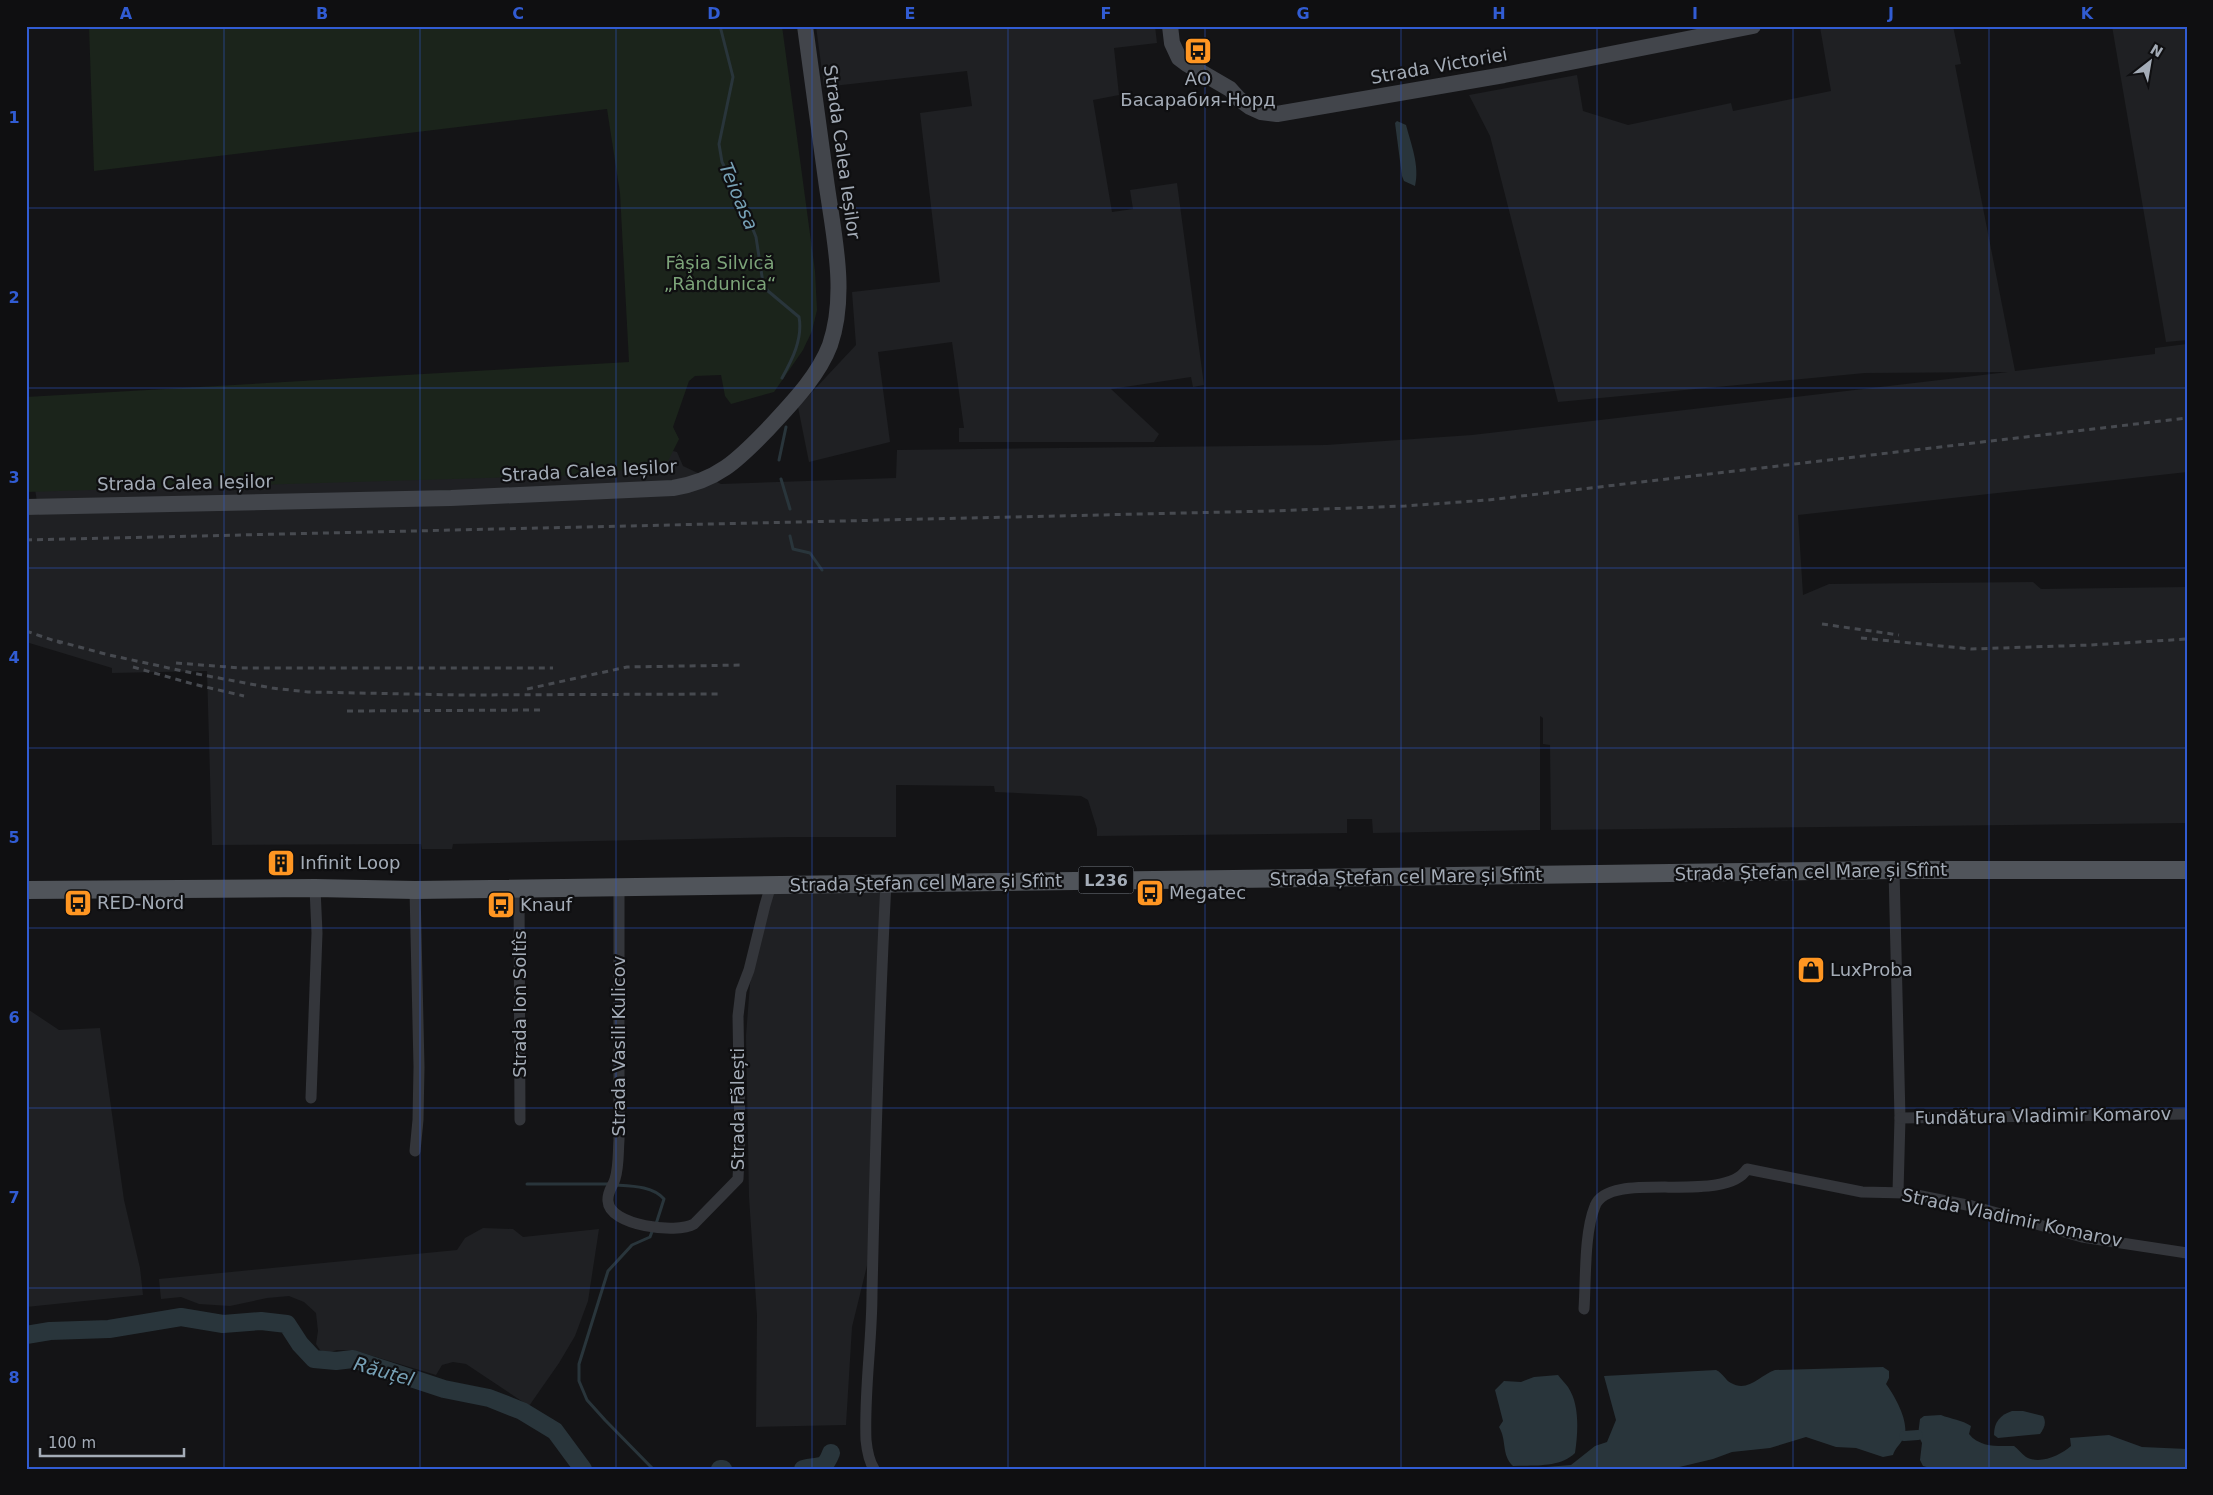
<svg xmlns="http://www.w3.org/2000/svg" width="2213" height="1495" viewBox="0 0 2213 1495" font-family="'DejaVu Sans',sans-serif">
	<rect width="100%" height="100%" fill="#141416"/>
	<g fill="#1f2023">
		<path d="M816 26H1155L1157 43 1114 48 1119 95 1093 100 1112 212 1133 209 1130 190 1177 183 1204 385 1193 387 1191 377 1111 389 1159 434 1154 442H959V428H964L952 342 878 352 890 442 809 462 798 407 856 345 852 292 940 282 920 113 972 106 967 71 824 87Z"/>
		<path d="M1826 26H1953L1961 64 1955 65 2015 371 2155 354V348L2187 344V472L1798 515 1803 595 1829 584 2033 582 2041 589 2187 587V823L1551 830 1550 745 1543 744V718L1540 716V830L1373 833 1372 819H1347V833L1097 836V829L1088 800 1081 796 995 792 994 786 896 785V837H791L453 844 452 849H422L421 844 212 845 207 671 112 673V668L26 642V515H39L33 476 656 447 677 452 683 466 721 484 896 478 897 450 1326 445 1472 435 2008 372 1865 373 1558 402 1490 136 1469 95 1577 75 1583 111 1628 125 1731 103 1733 111 1831 91 1820 27Z"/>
		<path d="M2112 26H2187V340L2166 342Z"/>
		<path d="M886 882 874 1237 852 1327 846 1425 756 1427 757 1315 749 1197 746 1036 750 984 771 885Z"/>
		<path d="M26 1008 59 1030 100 1028 124 1200 140 1268 143 1295 26 1307Z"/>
		<path d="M483 1228 513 1229 523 1237 599 1229 588 1301 575 1336 559 1363 529 1406 466 1364 453 1362 442 1365 436 1375 353 1350H337L327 1353 320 1350 316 1344 318 1331 316 1313 304 1302 289 1296 267 1298 230 1306 199 1304 181 1297 161 1299 159 1279 457 1250 465 1238Z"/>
	</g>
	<path fill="#1b241b" d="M89 26H782L815 271 817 310 812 331 803 350 774 392 731 404 725 396 721 375 695 376 689 381 673 427 679 439 666 465 582 475 26 492V397L629 362 620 193 607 109 94 171Z"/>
	<g fill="#29353b">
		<path d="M1397 121 1406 125C1411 144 1420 166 1415 186L1404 181 1402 176 1395 123Z"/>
		<path d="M1883 1367 1889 1371V1378L1886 1384C1895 1396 1910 1423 1904 1437 1901 1444 1895 1448 1893 1455L1883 1457 1856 1448 1836 1447 1806 1437 1770 1448 1732 1452 1713 1459 1671 1469H1521L1571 1465 1595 1446 1607 1442 1616 1420 1604 1376 1716 1370C1723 1373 1725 1380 1731 1383 1748 1393 1760 1375 1775 1370Z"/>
		<path d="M1558 1375C1561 1379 1565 1383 1568 1387 1580 1405 1578 1432 1575 1453 1560 1468 1533 1465 1513 1466 1501 1455 1507 1440 1499 1427L1503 1421 1495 1390 1504 1381 1521 1382 1534 1377Z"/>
		<path d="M2012 1411H2023L2043 1416C2047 1423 2044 1428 2040 1434L1998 1438 1994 1435C1994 1422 2000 1415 2012 1411Z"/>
		<path d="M1941 1415C1951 1419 1962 1420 1971 1426L1969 1434C1980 1448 1999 1446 2014 1446 2018 1449 2022 1454 2026 1457 2040 1465 2061 1455 2071 1446L2070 1438 2109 1435 2142 1447 2187 1449V1469L1930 1468 1923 1466 1920 1460 1922 1443 1918 1435 1920 1419 1924 1416Z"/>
	</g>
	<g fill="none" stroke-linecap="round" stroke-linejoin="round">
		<g stroke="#29353b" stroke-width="3">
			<path d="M720 26 733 77 719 144 722 162 739 195 756 237 763 283 768 291 799 317C803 339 792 360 782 378"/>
			<path d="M779 460 786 427"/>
			<path d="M781 479 790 509"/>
			<path d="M790 536 793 549 810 553 822 570"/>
			<path d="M527 1184H609"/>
			<path d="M615 1185C632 1186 653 1186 664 1199L656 1224"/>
			<path d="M653 1469 605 1420 587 1400 579 1381V1364L608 1271 632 1245 650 1237 653 1229"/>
		</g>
		<path stroke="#29353b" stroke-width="10" d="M1904 1436 1918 1435"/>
		<g stroke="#29353b" stroke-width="18">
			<path d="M26 1335 50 1331 109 1329 181 1317 223 1324 261 1321 287 1324 300 1344 314 1359 336 1361 353 1359 444 1389 489 1398 522 1411 555 1431 583 1469"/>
			<path d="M720 1469H723"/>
			<path d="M803 1469C818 1464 824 1472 831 1453"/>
		</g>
		<g stroke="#34363b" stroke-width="11">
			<path d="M1894 870 1900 1118 1898 1192"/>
			<path d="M619 887V1140C618 1152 619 1166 615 1179 613 1186 607 1192 608 1201 609 1226 677 1234 694 1224L738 1179 740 1136 738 1016 741 991 749 970 765 905 771 885"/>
			<path d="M519 888 520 1120"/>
			<path d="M415 890 419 1067 418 1120 415 1151"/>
			<path d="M311 1098 317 933 315 888"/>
			<path d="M1900 1118 2187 1114"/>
			<path d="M1584 1309C1586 1279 1584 1233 1595 1206 1609 1168 1724 1206 1747 1169L1862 1192 1906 1193 1972 1206 2082 1237 2187 1253"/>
			<path d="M874 1469C869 1461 867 1450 866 1440 864 1391 872 1342 872 1293 875 1156 879 1019 886 882"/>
		</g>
		<g stroke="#42454b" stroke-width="16">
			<path d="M1170 26 1172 43 1179 58 1187 64 1230 89 1239 99 1250 107 1261 112 1277 114 1504 75 1753 26"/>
			<path d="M26 507 451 498 673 488C717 481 738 460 767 430 790 405 818 377 830 345 848 293 833 232 826 180 819 129 812 77 805 26"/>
		</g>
		<path stroke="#50545a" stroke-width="18" d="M26 890 315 888 415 890 1894 870H2187"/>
		<g stroke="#474a50" stroke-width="3" stroke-dasharray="6 5" stroke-linecap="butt">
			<path d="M26 540 1270 511 1405 506 1488 500 2187 418"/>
			<path d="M1822 624 1899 635"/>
			<path d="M26 631 61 643"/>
			<path d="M1861 638 1971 649 2091 645 2187 639"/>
			<path d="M57 641 109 655 192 673 272 688 308 692 460 695 719 694"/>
			<path d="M176 663 241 668H553"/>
			<path d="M133 667 193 684 244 696"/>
			<path d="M527 689 627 667 743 665"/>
			<path d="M347 711 540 710"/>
		</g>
	</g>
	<path fill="none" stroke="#315cd3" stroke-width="1" stroke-opacity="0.55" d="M224 26V1469M420 26V1469M616 26V1469M812 26V1469M1008 26V1469M1205 26V1469M1401 26V1469M1597 26V1469M1793 26V1469M1989 26V1469M26 208H2187M26 388H2187M26 568H2187M26 748H2187M26 928H2187M26 1108H2187M26 1288H2187"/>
	<defs>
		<g id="bus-square" transform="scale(1.4375)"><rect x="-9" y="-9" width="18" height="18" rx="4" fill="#ff9622" stroke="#0f0f11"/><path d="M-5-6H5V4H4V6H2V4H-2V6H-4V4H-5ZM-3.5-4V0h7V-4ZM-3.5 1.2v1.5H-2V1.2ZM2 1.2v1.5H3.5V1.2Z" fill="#111"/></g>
		<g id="building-square" transform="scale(1.4375)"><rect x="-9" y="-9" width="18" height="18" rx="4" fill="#ff9622" stroke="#0f0f11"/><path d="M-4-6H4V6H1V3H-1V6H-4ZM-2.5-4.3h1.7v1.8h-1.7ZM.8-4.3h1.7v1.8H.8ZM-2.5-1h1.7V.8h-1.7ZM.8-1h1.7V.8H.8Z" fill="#111"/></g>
		<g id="shop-square" transform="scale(1.4375)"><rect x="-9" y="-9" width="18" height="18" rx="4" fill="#ff9622" stroke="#0f0f11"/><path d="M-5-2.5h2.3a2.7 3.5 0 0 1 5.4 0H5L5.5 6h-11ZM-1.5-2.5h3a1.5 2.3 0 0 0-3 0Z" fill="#111"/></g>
	</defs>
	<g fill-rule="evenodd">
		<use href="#bus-square" x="1198" y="51"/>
		<use href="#building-square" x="281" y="863"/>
		<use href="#bus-square" x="1150" y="893"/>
		<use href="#bus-square" x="78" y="903"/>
		<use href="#bus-square" x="501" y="905"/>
		<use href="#shop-square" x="1811" y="970"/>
	</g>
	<g text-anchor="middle" stroke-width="4.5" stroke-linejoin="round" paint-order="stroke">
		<rect fill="#0f0f11" stroke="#777d85" stroke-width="1" x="1078.5" y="866.5" width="55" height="27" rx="4"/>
		<g font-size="16" font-weight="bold" fill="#a4acb7">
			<text x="1106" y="886">L236</text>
		</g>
		<g font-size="18" fill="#a4acb7" stroke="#0f0f11">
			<text transform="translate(1439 66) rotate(-10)" y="6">Strada Victoriei</text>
			<text transform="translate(842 152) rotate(82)" y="6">Strada Calea Ieșilor</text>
			<text transform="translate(589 471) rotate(-3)" y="6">Strada Calea Ieșilor</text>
			<text transform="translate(185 483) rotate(-1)" y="6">Strada Calea Ieșilor</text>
			<text transform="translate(1811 872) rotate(-1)" y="6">Strada Ștefan cel Mare și Sfînt</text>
			<text transform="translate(1406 877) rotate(-1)" y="6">Strada Ștefan cel Mare și Sfînt</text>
			<text transform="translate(926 883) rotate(-1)" y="6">Strada Ștefan cel Mare și Sfînt</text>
			<text transform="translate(520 1004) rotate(-90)" y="6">Strada Ion Soltîs</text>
			<text transform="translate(619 1046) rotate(-90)" y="6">Strada Vasili Kulicov</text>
			<text transform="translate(738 1109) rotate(-90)" y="6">Strada Fălești</text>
			<text transform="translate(2043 1116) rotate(-1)" y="6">Fundătura Vladimir Komarov</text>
			<text transform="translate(2012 1218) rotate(12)" y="6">Strada Vladimir Komarov</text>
		</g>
		<g font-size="18" fill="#a4acb7" stroke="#0f0f11" text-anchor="start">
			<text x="1198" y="85" text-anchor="middle">АО<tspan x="1198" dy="21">Басарабия-Норд</tspan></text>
			<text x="300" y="869">Infinit Loop</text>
			<text x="1169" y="899">Megatec</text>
			<text x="97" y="909">RED-Nord</text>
			<text x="520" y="911">Knauf</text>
			<text x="1830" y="976">LuxProba</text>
		</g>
		<g font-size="18" fill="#7ca479" stroke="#0f0f11">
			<text x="720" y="269">Fâşia Silvică<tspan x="720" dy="21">„Rândunica“</tspan></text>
		</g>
		<g font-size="19" font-style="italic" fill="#77a1b6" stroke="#0f0f11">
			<text transform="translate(739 196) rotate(67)" y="7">Teioasa</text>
			<text transform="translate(384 1371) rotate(16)" y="7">Răuțel</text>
		</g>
	</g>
	<rect width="2213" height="1495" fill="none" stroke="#0f0f11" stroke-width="55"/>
	<g transform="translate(2150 62) rotate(31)" stroke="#0f0f11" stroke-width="4" paint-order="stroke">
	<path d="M0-4L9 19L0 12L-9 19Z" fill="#a4acb7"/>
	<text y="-8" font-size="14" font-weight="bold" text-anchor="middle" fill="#a4acb7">N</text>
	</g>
	<path d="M40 1448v8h144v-8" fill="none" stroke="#a4acb7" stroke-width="2.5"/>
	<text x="48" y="1448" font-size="15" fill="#a4acb7" stroke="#0f0f11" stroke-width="4" paint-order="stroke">100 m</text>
	<rect x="28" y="28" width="2158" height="1440" fill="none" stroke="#315cd3" stroke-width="2"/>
	<g font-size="16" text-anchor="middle" font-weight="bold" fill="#315cd3">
		<text x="126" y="19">A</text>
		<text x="322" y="19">B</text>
		<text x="518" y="19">C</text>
		<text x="714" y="19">D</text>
		<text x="910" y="19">E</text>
		<text x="1106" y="19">F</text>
		<text x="1303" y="19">G</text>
		<text x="1499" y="19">H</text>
		<text x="1695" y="19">I</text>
		<text x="1891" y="19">J</text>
		<text x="2087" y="19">K</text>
		<text x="14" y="123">1</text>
		<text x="14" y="303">2</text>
		<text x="14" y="483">3</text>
		<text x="14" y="663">4</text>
		<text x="14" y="843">5</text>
		<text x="14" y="1023">6</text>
		<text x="14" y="1203">7</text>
		<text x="14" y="1383">8</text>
	</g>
</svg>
